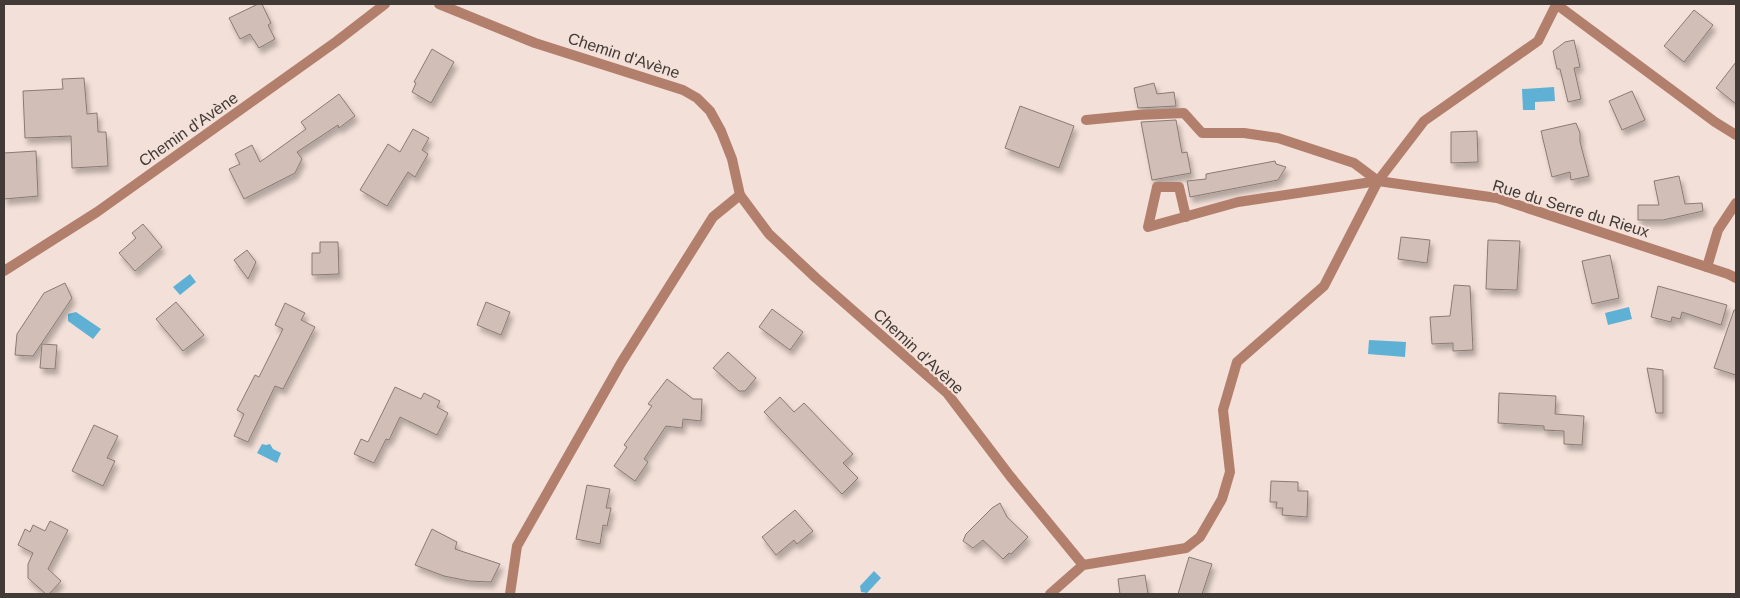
<svg xmlns="http://www.w3.org/2000/svg" width="1740" height="598" viewBox="0 0 1740 598" font-family="Arial,sans-serif">
	<defs>
		<filter id="shadow"><feDropShadow dx="3" dy="5.5" stdDeviation="2.5" flood-color="#0004"/></filter>
	</defs>
	<rect width="100%" height="100%" fill="#f3e0d8"/>
	<g fill="#5eb0d5">
		<path d="M1554 87 1555 101 1535 102V110H1523L1522 89Z"/>
		<path d="M190 274 196 282 180 295 173 287Z"/>
		<path d="M1629 307 1632 319 1608 325 1605 313Z"/>
		<path d="M76 312 101 329 93 339 68 321V314Z"/>
		<path d="M1369 340 1406 342 1405 357 1368 354Z"/>
		<path d="M262 444 266 445 270 444 273 449 281 453 277 463 257 453Z"/>
		<path d="M874 571 881 578 867 593 861 592 860 586Z"/>
	</g>
	<g fill="#d1beb7" stroke="#8b7a73" filter="url(#shadow)">
		<path d="M258 4H262L271 23 268 25 275 39 259 48 250 34 240 39 229 18Z"/>
		<path d="M1694 10 1713 25 1684 62 1664 46Z"/>
		<path d="M1574 40 1580 67 1574 68 1581 99 1568 102 1560 69H1557L1553 51 1565 42Z"/>
		<path d="M432 49 454 62 431 103 412 92 416 83 414 82Z"/>
		<path d="M1736 62V104L1716 88Z"/>
		<path d="M84 78 87 114 97 113 98 132H106L108 166 72 168 71 136 25 138 23 91 63 89 62 79Z"/>
		<path d="M1154 83 1157 94 1174 92 1176 106 1138 108 1134 88Z"/>
		<path d="M1632 91 1645 120 1622 130 1609 101Z"/>
		<path d="M339 94 355 116 339 128 338 125 297 152 302 159 295 173 244 199 229 169 240 164 235 154 252 145 260 162 306 129 301 122Z"/>
		<path d="M1020 106 1074 126 1059 168 1005 148Z"/>
		<path d="M1176 120 1182 153 1187 152 1191 173 1152 180 1141 122Z"/>
		<path d="M1576 123 1580 133V142L1589 176 1571 180 1570 172 1552 177 1541 131Z"/>
		<path d="M413 129 429 138 422 150 428 154 415 177 408 172 387 206 360 190 388 144 400 152Z"/>
		<path d="M1477 131 1478 162 1451 163V132Z"/>
		<path d="M36 151 38 196 4 199V153Z"/>
		<path d="M1275 161 1276 164 1286 167 1278 180 1190 197 1187 181 1206 179V174Z"/>
		<path d="M1679 176 1685 204 1702 203 1703 211 1663 220H1638V205H1659L1654 181Z"/>
		<path d="M143 224 162 247 135 271 119 253 136 238 132 233Z"/>
		<path d="M1401 237 1430 240 1427 263 1398 259Z"/>
		<path d="M1488 240 1520 241 1517 290 1486 289Z"/>
		<path d="M320 242H338L339 274 312 275V253H320Z"/>
		<path d="M247 250 256 262 248 279 234 260Z"/>
		<path d="M1610 255 1619 298 1592 304 1582 261Z"/>
		<path d="M65 283 72 298 33 356 15 355 17 334 44 293Z"/>
		<path d="M1454 285 1470 286 1473 350 1453 351V343L1432 344 1430 317 1450 316Z"/>
		<path d="M1658 286 1727 305 1721 325 1682 312 1680 319 1672 317 1671 322 1651 317Z"/>
		<path d="M176 302 204 335 183 351 156 319Z"/>
		<path d="M486 302 510 312 501 335 477 325Z"/>
		<path d="M285 303 305 313 301 320 315 327 283 389 275 386 248 442 234 436 244 414 237 410 255 375 259 377 283 329 275 325Z"/>
		<path d="M772 309 803 332 790 350 759 327Z"/>
		<path d="M1734 310H1736V375L1714 368Z"/>
		<path d="M42 344 57 345 55 369 40 368Z"/>
		<path d="M728 352 756 378 745 391H739L713 368Z"/>
		<path d="M1647 368 1663 370V413H1656Z"/>
		<path d="M667 379 693 399H702L701 421 683 419 682 428 666 426 644 459 648 462 635 481 614 466 627 447 624 445 652 406 648 404Z"/>
		<path d="M395 387 421 399 424 393 440 401 437 407 448 413 437 435 400 417 389 440 386 439 374 463 354 454 361 439 368 442Z"/>
		<path d="M1499 393 1556 396 1555 414 1584 416 1582 445 1564 444V431L1544 430V426L1498 423Z"/>
		<path d="M780 397 794 412 804 403 853 454 843 463 858 478 842 494 764 412Z"/>
		<path d="M94 425 118 436 107 458 115 461 103 486 72 471Z"/>
		<path d="M1271 481 1298 482V491H1308L1307 517 1282 515 1283 508H1276L1277 502H1270Z"/>
		<path d="M587 485 610 489 606 508H611L607 526 603 525 600 544 576 539Z"/>
		<path d="M1000 503 1007 517 1028 537 1011 554 1009 553 1003 559 983 540 973 548 963 541 966 534 992 508Z"/>
		<path d="M795 510 813 531 797 544 794 540 776 555 762 537Z"/>
		<path d="M50 521 68 530 48 569 61 581 49 594H46L28 578V564L33 553 18 545 25 529 30 532 33 525 45 531Z"/>
		<path d="M432 529 457 542 455 549 500 564 491 582 469 581 444 576 415 565Z"/>
		<path d="M1189 557 1212 564 1202 594H1178Z"/>
		<path d="M1145 575 1148 594H1120L1118 579Z"/>
	</g>
	<g fill="none" stroke-linecap="round" stroke-linejoin="round">
		<g stroke="#b37f6d" stroke-width="10">
			<path d="M1086 120 1138 115 1184 113 1202 133H1244L1278 138 1354 163 1378 181"/>
			<path d="M1186 217 1179 187H1157L1148 227 1238 202 1378 181 1497 198 1728 274 1736 278"/>
			<path d="M1707 267 1718 230 1736 203"/>
		</g>
		<g stroke="#b37f6d" stroke-width="10">
			<path d="M439 4 535 43 683 90 697 98 710 111 721 131 732 159 740 195 769 234 816 278 947 393 1010 476 1083 565"/>
			<path d="M1556 4 1715 122 1736 135"/>
			<path d="M4 271 97 212 337 41 385 4"/>
			<path d="M510 594 517 546 621 363 713 217 740 195"/>
		</g>
		<path stroke="#b37f6d" stroke-width="10" d="M1050 594 1083 565 1186 548 1200 537 1222 499 1230 472 1223 410 1237 362 1324 286 1378 181 1424 121 1538 41 1556 5"/>
	</g>
	<g text-anchor="middle" stroke-width="4.5" stroke-linejoin="round" paint-order="stroke">
		<g font-size="16" fill="#423a37" stroke="#f3e0d8">
			<text transform="translate(624 55) rotate(18)" y="6">Chemin d'Avène</text>
			<text transform="translate(188 129) rotate(-35)" y="6">Chemin d'Avène</text>
			<text transform="translate(1571 208) rotate(17)" y="6">Rue du Serre du Rieux</text>
			<text transform="translate(919 351) rotate(43)" y="6">Chemin d'Avène</text>
		</g>
	</g>
	<rect width="1740" height="598" fill="none" stroke="#423a37" stroke-width="10"/>
</svg>
